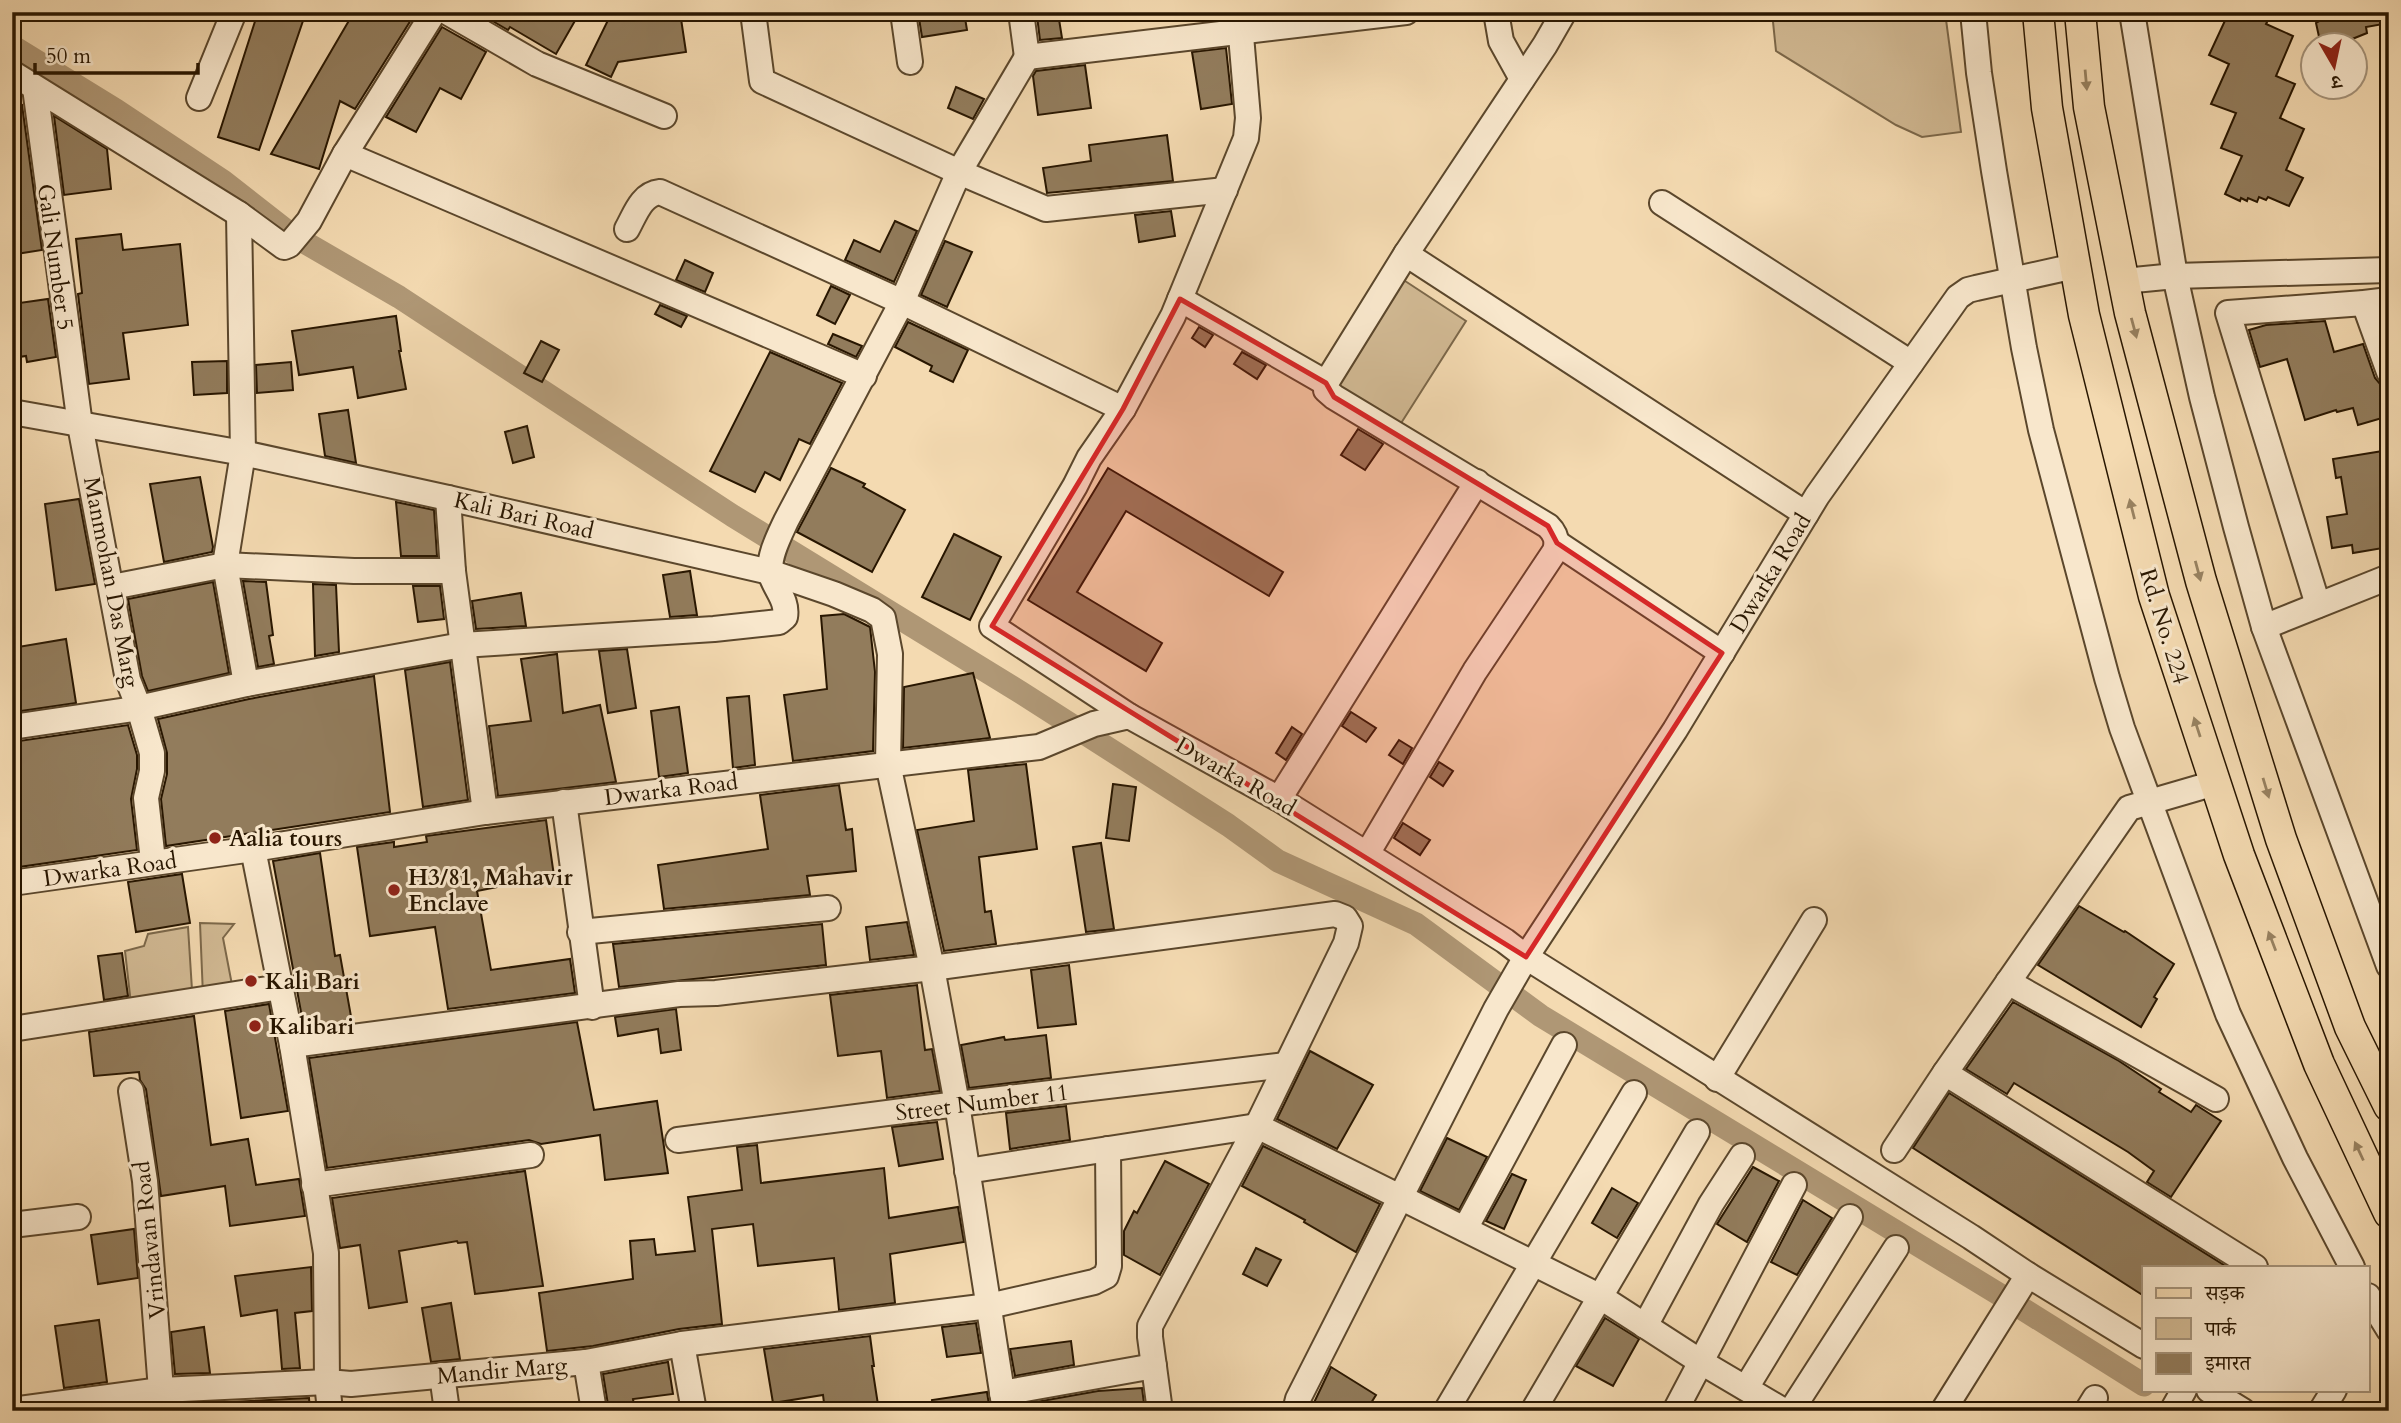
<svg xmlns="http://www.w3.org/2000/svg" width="2401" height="1423" viewBox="0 0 2401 1423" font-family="Cardo,'Noto Serif Devanagari',serif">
	<rect width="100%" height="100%" fill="#f4dab1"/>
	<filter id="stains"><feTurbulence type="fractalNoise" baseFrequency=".00286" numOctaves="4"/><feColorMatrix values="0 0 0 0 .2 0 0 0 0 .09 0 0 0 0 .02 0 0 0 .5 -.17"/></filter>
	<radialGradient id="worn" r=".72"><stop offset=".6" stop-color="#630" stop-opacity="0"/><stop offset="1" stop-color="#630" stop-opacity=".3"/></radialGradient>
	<g fill="#d1b993" stroke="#7c684a" stroke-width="2">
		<path d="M1772 12H1945L1961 132 1922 137 1896 125 1776 51Z"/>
		<path d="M1399 277 1466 321 1398 428 1333 388Z"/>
		<path d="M200 923 234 924 223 938 233 990 203 996Z"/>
		<path d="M188 927 192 990 131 1004 125 951 144 946 148 934Z"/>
	</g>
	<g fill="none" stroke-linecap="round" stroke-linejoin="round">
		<path stroke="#af9775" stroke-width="23" d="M12 46 116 110 223 181 292 235 399 297 733 516 1020 692 1228 825 1278 861 1416 924 1541 1016 2002 1296 2144 1385"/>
	</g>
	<g fill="#927c5c" stroke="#281600" stroke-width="2">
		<path d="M258 12H306L259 150 218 137Z"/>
		<path d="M354 12H416L355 109 340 101 319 169 271 154Z"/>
		<path d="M477 12H580L556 54 510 27 508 30Z"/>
		<path d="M612 12H680L686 52 618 62 611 77 586 65Z"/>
		<path d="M918 12H964L967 30 922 37Z"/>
		<path d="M2229 12H2272L2266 24 2293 36 2276 76 2295 84 2280 118 2304 129 2286 170 2303 178 2289 206 2268 197 2266 200 2259 197 2257 202 2248 198 2247 201 2241 198 2240 201 2225 194 2242 156 2221 148 2236 113 2211 104 2229 64 2209 55Z"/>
		<path d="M2320 12H2389V23L2366 27 2367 33 2335 46H2321L2316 23 2323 19Z"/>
		<path d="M1058 13 1062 38 1040 40 1037 16Z"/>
		<path d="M442 27 486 52 461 99 440 88 416 132 386 117Z"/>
		<path d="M1226 48 1232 104 1201 109 1192 52Z"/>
		<path d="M1085 65 1091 108 1038 115 1033 76 1036 71Z"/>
		<path d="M956 87 984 99 973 119 948 108Z"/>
		<path d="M22 105 42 250 16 254 12 226V107Z"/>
		<path d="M54 116 107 149 111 189 64 195Z"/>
		<path d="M1167 135 1173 181 1047 193 1043 168 1091 161 1089 145Z"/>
		<path d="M1171 211 1175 236 1139 242 1135 215Z"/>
		<path d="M895 221 917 231 894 282 845 260 854 240 880 252Z"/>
		<path d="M121 234 123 250 180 244 188 325 123 333 129 379 89 384 78 294 82 293 76 239Z"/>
		<path d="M945 241 972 252 947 307 921 295Z"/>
		<path d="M685 260 713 273 705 292 676 280Z"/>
		<path d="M831 286 850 295 835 324 817 315Z"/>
		<path d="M48 299 56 357 27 362 26 356 12 358V304Z"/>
		<path d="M660 305 687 316 681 327 655 314Z"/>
		<path d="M396 316 401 351H399L406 389 358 398 353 367 299 375 292 331Z"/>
		<path d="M2325 321 2334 352 2363 344 2375 378 2380 384 2387 387 2389 416 2358 425 2353 408 2337 412 2336 410 2305 420 2287 359 2260 367 2249 330 2266 325Z"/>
		<path d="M908 322 968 350 953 382 930 371 932 366 895 347Z"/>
		<path d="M1199 327 1213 335 1205 347 1192 338Z"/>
		<path d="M833 334 862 346 856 357 828 344Z"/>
		<path d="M541 341 559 350 542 382 524 373Z"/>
		<path d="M770 352 842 383 810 444 799 439 780 480 765 472 755 492 710 471Z"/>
		<path d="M1242 352 1266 365 1257 379 1234 364Z"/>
		<path d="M227 361V393L194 395 192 362Z"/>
		<path d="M291 362 293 390 257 393 256 365Z"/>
		<path d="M348 410 356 463 325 456 319 414Z"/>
		<path d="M527 426 534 457 513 463 505 432Z"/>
		<path d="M1358 429 1383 444 1365 470 1341 455Z"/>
		<path d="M2389 450V547L2353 553 2352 545 2332 548 2327 517 2347 514 2341 477 2336 478 2333 459Z"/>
		<path d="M831 468 865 484 863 487 905 510 872 572 797 532Z"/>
		<path d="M1108 468 1283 572 1269 596 1126 511 1077 592 1162 643 1146 671 1028 600Z"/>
		<path d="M200 477 213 547 212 552 164 562 150 484Z"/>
		<path d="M79 499 95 584 56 590 45 504Z"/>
		<path d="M396 502 434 510 437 556H401Z"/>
		<path d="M954 534 1001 557 970 620 922 597Z"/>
		<path d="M690 571 697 615 670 617 663 575Z"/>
		<path d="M243 581 266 582 273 635 269 636 274 664 258 667Z"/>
		<path d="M213 582 229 673 148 691 142 676 128 599Z"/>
		<path d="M313 584 336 585 339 652 315 656Z"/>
		<path d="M413 586H440L444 619 418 622Z"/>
		<path d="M521 593 526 626 476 629 472 601Z"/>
		<path d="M844 614 870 627 875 672 873 751 793 761 784 695 827 689 821 616Z"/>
		<path d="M66 639 76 703 21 711 12 648Z"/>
		<path d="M627 649 636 708 608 713 599 651Z"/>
		<path d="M557 654 563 713 600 705 616 782 498 796 489 726 531 721 521 659Z"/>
		<path d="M450 662 468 800 423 807 405 670Z"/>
		<path d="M973 673 990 738 903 748 904 687Z"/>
		<path d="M374 676 390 812 166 846 161 799 167 774V753L158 719 249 699Z"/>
		<path d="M749 696 755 765 733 768 727 698Z"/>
		<path d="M679 707 688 773 659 777 651 711Z"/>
		<path d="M1351 712 1376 728 1366 742 1342 726Z"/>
		<path d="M128 725 137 755V769L131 799 137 850 12 868V742Z"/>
		<path d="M1292 727 1302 734 1286 760 1276 753Z"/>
		<path d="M1399 740 1412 748 1403 764 1389 755Z"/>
		<path d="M1439 762 1453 771 1443 786 1430 777Z"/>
		<path d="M1026 764 1037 849 979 857 985 912 991 911 996 944 944 951 917 830 974 821 968 770Z"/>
		<path d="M1113 784 1136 787 1129 841 1106 838Z"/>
		<path d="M839 785 846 830 852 829 856 871 807 876 810 895 664 909 658 865 768 849 760 795Z"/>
		<path d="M546 820 554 876 477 891 491 970 570 959 575 993 448 1009 435 927 370 936 357 847 394 842V847L427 842 426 836Z"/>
		<path d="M1403 823 1430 840 1420 855 1394 838Z"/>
		<path d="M1101 843 1114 929 1086 932 1073 847Z"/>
		<path d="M320 853 335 956 340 955 352 1022 304 1028 273 861Z"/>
		<path d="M182 874 190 923 136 932 128 882Z"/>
		<path d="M2079 906 2124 932 2125 931 2174 964 2154 997 2157 999 2141 1027 2038 965Z"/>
		<path d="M907 922 914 955 870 960 866 927Z"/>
		<path d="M822 924 826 965 619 987 613 944Z"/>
		<path d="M122 953 128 996 104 1000 98 956Z"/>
		<path d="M1069 965 1076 1024 1038 1028 1031 970Z"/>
		<path d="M917 985 925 1050 932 1049 940 1091 887 1098 881 1051 838 1056 830 995Z"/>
		<path d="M2013 1002 2119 1061 2161 1089 2159 1092 2191 1112 2196 1105 2221 1121 2171 1197 2147 1182 2154 1171 2128 1152 2014 1083 2007 1094 1966 1069Z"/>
		<path d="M269 1004 288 1111 241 1118 225 1011Z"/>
		<path d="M676 1009 681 1050 661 1053 658 1029 618 1036 615 1017Z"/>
		<path d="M194 1016 211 1145 248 1139 256 1185 299 1179 305 1216 230 1226 225 1186 161 1196 146 1089 140 1080 139 1072 94 1076 89 1032Z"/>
		<path d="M577 1022 594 1110 657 1101 668 1173 605 1180 600 1135 541 1144 529 1140 327 1168 309 1058Z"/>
		<path d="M1046 1035 1051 1078 969 1088 961 1045 1004 1037 1005 1040Z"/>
		<path d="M1310 1051 1373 1085 1337 1149 1277 1119Z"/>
		<path d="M1949 1093 2227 1267H2144V1296L1913 1148Z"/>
		<path d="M1066 1106 1070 1140 1010 1149 1006 1113Z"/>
		<path d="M937 1122 943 1159 899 1166 892 1127Z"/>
		<path d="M1447 1138 1487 1157 1459 1210 1420 1191Z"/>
		<path d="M757 1145 761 1183 884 1168 889 1218 958 1207 964 1242 890 1254 895 1303 839 1310 834 1258 758 1266 753 1224 712 1229 722 1324 679 1329 593 1346 547 1351 539 1293 633 1279 630 1241 654 1239 656 1255 695 1251 688 1197 742 1190 737 1147Z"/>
		<path d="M1263 1146 1380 1204 1356 1252 1304 1222 1305 1220 1242 1186Z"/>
		<path d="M1165 1161 1209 1184 1160 1275 1124 1255V1231L1134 1211 1137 1213Z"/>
		<path d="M1753 1167 1779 1181 1747 1242 1717 1224Z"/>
		<path d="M525 1171 543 1286 475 1294 467 1242 458 1243 457 1241 399 1251 407 1302 369 1308 360 1245 340 1248 332 1198Z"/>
		<path d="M1512 1174 1526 1180 1504 1229 1486 1221Z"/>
		<path d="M1612 1188 1638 1203 1617 1238 1592 1223Z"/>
		<path d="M1803 1200 1832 1218 1797 1275 1771 1262Z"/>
		<path d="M134 1229 138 1278 98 1284 91 1235Z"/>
		<path d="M1256 1248 1281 1260 1267 1286 1243 1274Z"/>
		<path d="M311 1267 312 1311 295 1313 300 1368 282 1369 277 1310 241 1316 235 1276Z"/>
		<path d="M451 1303 460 1359 431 1362 422 1308Z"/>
		<path d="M1605 1318 1639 1339 1613 1386 1576 1366Z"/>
		<path d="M99 1320 107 1382 64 1388 55 1326Z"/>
		<path d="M976 1323 981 1353 947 1357 942 1327Z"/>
		<path d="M204 1327 210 1373 175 1374 171 1332Z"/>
		<path d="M870 1336 874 1366H872L879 1411H825L823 1395 773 1403 764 1349Z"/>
		<path d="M1071 1341 1074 1365 1015 1376 1010 1349Z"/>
		<path d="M668 1362 673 1394 633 1399 635 1411H609L603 1374Z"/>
		<path d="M1331 1367 1376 1395 1366 1411H1310Z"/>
		<path d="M1142 1388 1145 1411H1020L1019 1405 1098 1391Z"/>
		<path d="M987 1392 990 1411H933L932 1400Z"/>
		<path d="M309 1398 310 1411H210L209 1403Z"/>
		<path d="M173 1404H190V1411H174Z"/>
	</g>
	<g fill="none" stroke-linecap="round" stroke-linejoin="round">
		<g stroke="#5b472c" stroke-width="28">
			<g id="minor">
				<path d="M447 12 537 64 664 116"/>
				<path d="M753 12 762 81 959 172 1046 209 1225 190"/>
				<path d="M903 12 910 62"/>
				<path d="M1021 12 1027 57 1406 12"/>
				<path d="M1496 12 1501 41 1522 79"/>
				<path d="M1973 12 1979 73 1994 171 2024 348 2041 430 2107 678 2122 728 2228 1014 2295 1158 2352 1267"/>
				<path d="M2132 12 2175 276 2202 397 2236 527 2264 627 2389 966"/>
				<path d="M12 73 239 214 284 247 289 245 309 221 345 154 434 12"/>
				<path d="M35 88 80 425 128 680 139 708 152 753V771L146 798 153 861"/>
				<path d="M199 98 234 12"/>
				<path d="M345 154 864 376"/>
				<path d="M1662 203 1911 363"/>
				<path d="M239 214 243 453 225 565 246 684"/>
				<path d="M627 229C635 215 641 194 660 192L902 302 1123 409"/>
				<path d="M1406 254 1806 514"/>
				<path d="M2124 281 2175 276 2389 270"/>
				<path d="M1180 299 1326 383"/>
				<path d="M2364 303 2389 372"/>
				<path d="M12 412 243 453 448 498 770 572 834 594 872 610 883 618 890 654 888 764 932 968 957 1104 1005 1411"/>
				<path d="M448 498 453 571 485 812"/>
				<path d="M1557 543 1722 653"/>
				<path d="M112 587 225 565 354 571H453"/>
				<path d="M2318 605 2228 313 2364 303 2389 300"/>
				<path d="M2264 627 2389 577"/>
				<path d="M1129 716 992 626 1075 486 1089 458 1123 409 1173 316 1246 138 1248 118 1239 12"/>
				<path d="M12 727 134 709 246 684 462 645 714 629 779 622 785 617C788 601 776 590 771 575 767 559 779 536 786 521L902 302 959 172 1027 57"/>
				<path d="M1279 799 1477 482"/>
				<path d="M564 802 592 1007"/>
				<path d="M253 849 292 1045 326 1253 327 1382 330 1411"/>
				<path d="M1367 854 1475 671 1555 551C1558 541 1556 534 1548 526L1334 397 1326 390V383L1406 254 1545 45 1564 12"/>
				<path d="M12 883 253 849 485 812 1039 747 1094 724 1129 716 1279 799 1505 941 1526 957 1971 1237 2028 1275 2144 1346"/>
				<path d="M580 932 828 908"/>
				<path d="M2008 982 2216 1099"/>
				<path d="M12 1029 281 987"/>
				<path d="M292 1045 679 994 716 993 932 968 1335 914 1345 918 1350 926 1346 943 1257 1126 1599 1296 1701 1362 1784 1411"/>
				<path d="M1945 1073 2255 1267"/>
				<path d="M1717 1079 1814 920"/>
				<path d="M131 1091 145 1181 161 1390"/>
				<path d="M678 1140 957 1104 1286 1065"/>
				<path d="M1894 1150 1945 1073 2129 808 2215 783"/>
				<path d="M967 1171 1257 1126 1150 1326V1337L1160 1411"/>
				<path d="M314 1185 531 1155"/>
				<path d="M12 1225 78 1217"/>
				<path d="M1465 1229 1564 1045"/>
				<path d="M2368 1296 2389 1330"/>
				<path d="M1645 1326 1711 1204 1742 1156"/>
				<path d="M682 1344 694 1411"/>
				<path d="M586 1362 594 1411"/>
				<path d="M442 1375 447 1411"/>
				<path d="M1746 1388 1850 1217"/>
				<path d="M2209 1390 2243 1411"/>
				<path d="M1002 1393 1154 1366"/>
				<path d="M12 1410 161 1390 327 1382 351 1384 586 1362 682 1344 989 1306 1094 1282 1106 1276 1109 1266 1108 1149"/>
				<path d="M1295 1411 1298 1399 1496 1009 1526 957 1675 730 1817 496 1958 297 1968 290 1976 288 2075 266"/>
				<path d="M1446 1411 1634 1093"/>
				<path d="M1533 1411 1697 1132"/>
				<path d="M1675 1411 1794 1185"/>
				<path d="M1791 1411 1896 1248"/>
				<path d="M1943 1411 2028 1275"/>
				<path d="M2087 1411 2095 1398"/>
				<path d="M2172 1411 2184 1390"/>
				<path d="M2321 1411 2334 1390"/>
			</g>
		</g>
		<g stroke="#281600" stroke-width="33">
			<g id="major">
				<path d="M2038 12 2047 108 2084 315 2154 596 2239 855 2319 1064 2389 1213"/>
				<path d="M2080 12 2089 107 2130 313 2201 581 2281 839 2350 1027 2389 1106"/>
			</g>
		</g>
		<use href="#minor" stroke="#f8e7cc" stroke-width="24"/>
		<use href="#major" stroke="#f4dab1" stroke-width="30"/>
	</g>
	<defs><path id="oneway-solid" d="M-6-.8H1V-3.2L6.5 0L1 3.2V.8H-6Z" transform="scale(1.75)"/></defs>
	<g fill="#988261">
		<use href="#oneway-solid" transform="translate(2086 80) rotate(85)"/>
		<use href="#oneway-solid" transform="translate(2134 328) rotate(75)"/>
		<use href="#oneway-solid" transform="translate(2132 509) rotate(-104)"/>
		<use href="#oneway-solid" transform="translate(2198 571) rotate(75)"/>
		<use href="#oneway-solid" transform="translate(2197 727) rotate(-108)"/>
		<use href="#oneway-solid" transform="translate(2266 788) rotate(73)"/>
		<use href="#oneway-solid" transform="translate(2272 941) rotate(-111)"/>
		<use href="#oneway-solid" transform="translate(2359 1151) rotate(-115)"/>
	</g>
	<path fill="#d62828" fill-opacity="0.2" stroke="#d62828" stroke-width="5" stroke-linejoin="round" d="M1180 299 1326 383 1334 397 1548 526 1557 543 1722 653 1526 957 992 626 1123 409Z"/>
	<g fill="#8f2418" stroke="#f8e7cc" stroke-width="2.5">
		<circle cx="215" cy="838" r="7"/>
		<circle cx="394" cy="890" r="7"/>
		<circle cx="251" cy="981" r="7"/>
		<circle cx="255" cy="1026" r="7"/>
	</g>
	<g text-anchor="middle" stroke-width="6" stroke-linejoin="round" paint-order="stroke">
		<g font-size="23" fill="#281600" stroke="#f8e7cc">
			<text transform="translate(56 257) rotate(82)" y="8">Gali Number 5</text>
			<text transform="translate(524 515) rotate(13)" y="8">Kali Bari Road</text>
			<text transform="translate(1770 573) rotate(-59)" y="8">Dwarka Road</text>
			<text transform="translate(112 582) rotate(79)" y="8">Manmohan Das Marg</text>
			<text transform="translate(2165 626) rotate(73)" y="8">Rd. No. 224</text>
			<text transform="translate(1236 776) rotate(30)" y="8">Dwarka Road</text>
			<text transform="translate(671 789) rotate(-7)" y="8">Dwarka Road</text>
			<text transform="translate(110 869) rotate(-8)" y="8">Dwarka Road</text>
			<text transform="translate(982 1102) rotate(-7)" y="8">Street Number 11</text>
			<text transform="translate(149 1240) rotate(-96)" y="8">Vrindavan Road</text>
			<text transform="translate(502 1370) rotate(-5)" y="8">Mandir Marg</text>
		</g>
		<g font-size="23" font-weight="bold" fill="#281600" stroke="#f8e7cc" text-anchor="start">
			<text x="229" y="846">Aalia tours</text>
			<text x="408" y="885">H3/81, Mahavir<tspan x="408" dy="26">Enclave</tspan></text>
			<text x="265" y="989">Kali Bari</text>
			<text x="269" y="1034">Kalibari</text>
		</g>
	</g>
	<rect width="2401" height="1423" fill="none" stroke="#f4dab1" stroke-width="42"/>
	<rect x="14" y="14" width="2373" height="1395" fill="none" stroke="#281600" stroke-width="3.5"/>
	<rect x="21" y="21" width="2359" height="1381" fill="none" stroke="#281600" stroke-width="2"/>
	<rect x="2142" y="1266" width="228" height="126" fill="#f8e7cc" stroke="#a5937a" stroke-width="2"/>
	<rect x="2156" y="1288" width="35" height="10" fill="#f4dab1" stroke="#a5937a" stroke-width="2"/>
	<text x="2205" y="1300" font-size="21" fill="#281600">सड़क</text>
	<rect x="2156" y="1318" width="35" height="21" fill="#d1b993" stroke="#a5937a" stroke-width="2"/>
	<text x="2205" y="1336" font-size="21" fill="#281600">पार्क</text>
	<rect x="2156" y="1353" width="35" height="21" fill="#927c5c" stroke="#a5937a" stroke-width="2"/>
	<text x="2205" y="1370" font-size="21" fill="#281600">इमारत</text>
	<g transform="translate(2334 66) rotate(171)"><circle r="33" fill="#f8e7cc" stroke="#a5937a" stroke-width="2"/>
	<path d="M0-5L12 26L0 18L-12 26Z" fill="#8f2418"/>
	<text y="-10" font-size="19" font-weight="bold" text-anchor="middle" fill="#281600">उ</text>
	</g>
	<path d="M35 63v10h163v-10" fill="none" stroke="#281600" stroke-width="3.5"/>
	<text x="46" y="63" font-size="21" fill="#281600" stroke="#f8e7cc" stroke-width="5" paint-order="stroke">50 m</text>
	<rect width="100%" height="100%" filter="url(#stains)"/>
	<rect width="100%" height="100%" fill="url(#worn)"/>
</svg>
